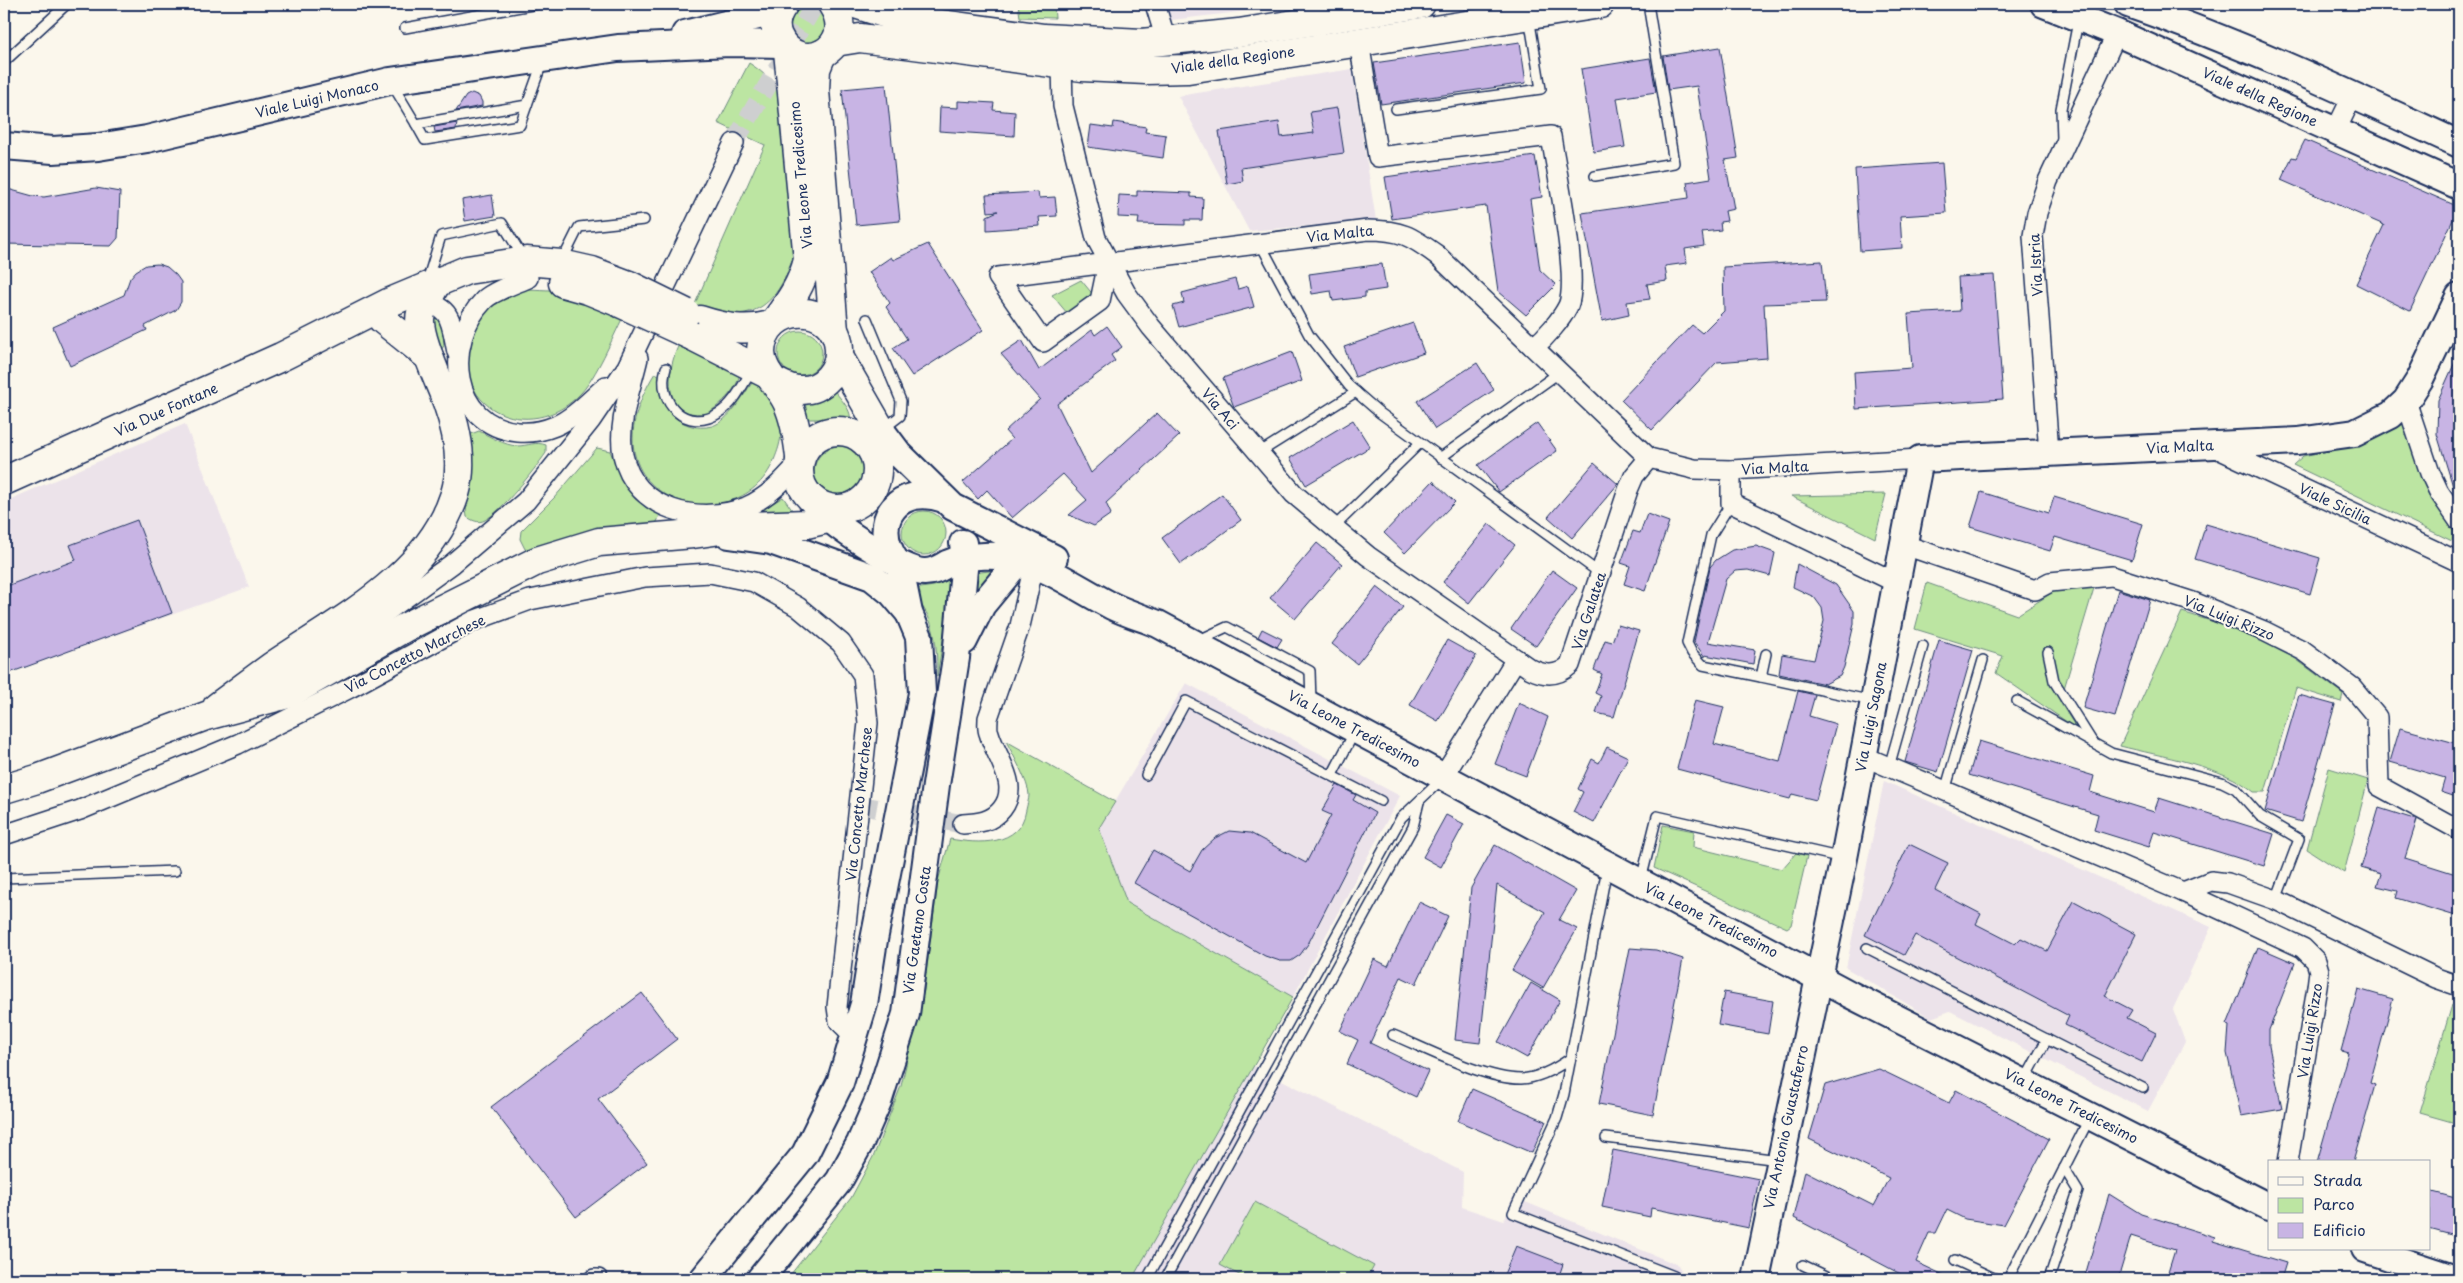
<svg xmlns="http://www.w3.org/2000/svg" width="2463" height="1283" viewBox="0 0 2463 1283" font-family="'Playpen Sans',sans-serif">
	<rect width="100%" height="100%" fill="#fbf7ec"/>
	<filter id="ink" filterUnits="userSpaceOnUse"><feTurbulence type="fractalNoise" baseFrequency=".02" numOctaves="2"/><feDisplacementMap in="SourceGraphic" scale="10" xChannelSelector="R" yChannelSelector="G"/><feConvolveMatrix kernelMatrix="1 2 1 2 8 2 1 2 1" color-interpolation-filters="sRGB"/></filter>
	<g filter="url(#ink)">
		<g fill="#ece3ea">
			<path d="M1166 4H1308L1171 20Z"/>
			<path d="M1352 69 1376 220 1249 231 1178 96Z"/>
			<path d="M185 424 249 587 4 675V502Z"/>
			<path d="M1186 683 1400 796 1293 997 1126 902 1099 828Z"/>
			<path d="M1884 781 2211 927 2173 1009 2185 1042 2148 1111 1950 1011 1931 1018 1846 968Z"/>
			<path d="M1254 1066 1463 1172 1462 1207 1504 1221 1513 1197 1678 1265 1686 1279H1132Z"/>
		</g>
		<g fill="#bce5a2" stroke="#6c8a80">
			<path d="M1018 4H1054L1055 18 1020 17Z"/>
			<circle cx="808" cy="26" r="18"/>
			<path d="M749 63C766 74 775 83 783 102L795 250C779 307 751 328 695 304L765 145 718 123Z"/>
			<path d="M1081 280 1095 297 1067 313 1052 295Z"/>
			<path d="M551 290 596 303 623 317C613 337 596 377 581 393 530 448 442 407 475 331 481 316 494 299 509 292 519 287 539 290 551 290Z"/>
			<path d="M438 315 442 320 444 346 441 350 431 322 433 316Z"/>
			<circle cx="800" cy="353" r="22"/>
			<path d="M681 341 740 370C740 388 721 404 707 414 701 414 692 414 687 412 661 401 670 359 681 341Z"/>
			<path d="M655 373 659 375C656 404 680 434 712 426 729 421 742 397 752 383 767 384 772 401 777 413 784 430 781 443 774 460 740 546 574 503 655 373Z"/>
			<path d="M834 390C840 399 853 410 850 422L838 419H808L805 402Z"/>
			<path d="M2403 420 2428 493 2455 529 2452 541 2293 465 2303 456 2352 446Z"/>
			<path d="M479 431C491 437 504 445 517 446 528 446 536 441 546 445V453C535 469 501 512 485 520 478 524 472 520 467 517 464 503 471 492 471 478 472 464 465 447 471 434Z"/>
			<circle cx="840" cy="472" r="26"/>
			<path d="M597 448 610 451 618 470 635 499 660 515 657 522 647 527 532 553 525 549 520 539 521 531 554 498Z"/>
			<path d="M1886 494 1875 538 1791 496Z"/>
			<path d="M783 497 795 514H755Z"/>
			<circle cx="924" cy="533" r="22"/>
			<path d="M997 570 975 595 973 573Z"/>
			<path d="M953 578 937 677C937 656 937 636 928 616 924 607 915 599 914 589L934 586Z"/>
			<path d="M1927 583 2017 615 2058 589 2094 588 2060 702 2077 729 1996 673 2003 656 1915 629Z"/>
			<path d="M2182 612 2240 630 2293 657 2343 694 2341 702 2296 688 2265 792H2254C2224 766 2159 756 2120 746Z"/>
			<path d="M1006 741 1115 802 1099 828 1127 903 1293 997 1132 1279H787L851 1198 874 1155 901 1086 924 990 938 881 950 839C978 844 1020 847 1026 810 1027 805 1029 799 1029 795 1029 783 1012 753 1006 741Z"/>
			<path d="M2329 768 2368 780 2344 873 2307 849Z"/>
			<path d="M1663 825 1694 831 1693 847 1782 869 1796 853 1807 856 1791 925 1787 928 1654 868Z"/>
			<path d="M2452 1005 2459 1007V1124L2420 1113Z"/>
			<path d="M1255 1202 1374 1266 1367 1279H1247L1220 1265Z"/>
		</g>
		<g fill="#c8b4e4" stroke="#1b2f5e">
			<path d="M1520 42 1526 83 1381 104 1374 63Z"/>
			<path d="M1720 47 1738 158 1725 160 1734 209 1725 211 1727 221 1720 222 1721 230 1702 232 1704 246 1685 249 1687 263 1665 266 1667 281 1647 284 1650 299 1627 302 1629 315 1602 321 1582 213 1689 198 1687 182 1711 178 1697 86 1668 90 1663 56Z"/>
			<path d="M1650 58 1656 92 1617 98 1625 147 1594 152 1581 69Z"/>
			<path d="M886 85 900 221 856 225 842 89Z"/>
			<path d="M472 93 479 96 482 102V106L456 111 466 96Z"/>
			<path d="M958 101 994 103 993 110 1015 112 1014 136 939 131 940 107 958 108Z"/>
			<path d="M1337 108 1344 153 1241 168 1243 181 1227 184 1219 131 1279 122 1281 137 1314 133 1310 112Z"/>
			<path d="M1114 122 1146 127 1145 132 1166 135 1163 158 1088 147 1091 125 1113 128Z"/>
			<path d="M457 123 456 129 435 132 434 127Z"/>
			<path d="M2305 140 2459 207 2410 311 2356 284 2384 225 2281 180 2292 157 2296 158Z"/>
			<path d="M1535 156 1542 197 1530 199 1540 270 1556 285 1526 315 1498 291 1486 206 1392 219 1385 177Z"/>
			<path d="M1942 163 1946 213 1900 216 1902 248 1860 251 1855 169Z"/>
			<path d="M4 188 33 196 44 197 96 188 120 192 118 238 111 246 4 244Z"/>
			<path d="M1137 191 1191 193V197L1203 198 1202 220H1185V225L1138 224 1139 218 1118 217 1119 195 1137 196Z"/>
			<path d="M1038 192 1039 198 1055 197 1057 216 1039 217 1040 226 987 230V216L998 211 988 212 986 195Z"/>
			<path d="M492 195 495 216 465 221 462 200Z"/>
			<path d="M928 244 983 330 912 376 893 348 907 339 886 307 890 303 869 272 891 257 893 260Z"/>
			<path d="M1822 261 1826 302 1764 304 1767 358 1717 362 1652 430 1621 400 1692 325 1702 333 1724 311 1723 267Z"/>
			<path d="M158 264 167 267 176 275 181 282V302L176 310 145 326 147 330 70 366 53 327 124 295 130 278 136 271 146 265Z"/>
			<path d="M1382 264 1386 289 1365 292V297L1333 301 1331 291 1312 294 1309 274Z"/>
			<path d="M1994 275 2003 399 1856 409 1854 372 1912 368 1908 314 1960 311 1958 277Z"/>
			<path d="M1235 279 1238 289 1248 286 1254 307 1179 327 1173 306 1184 303 1182 293Z"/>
			<path d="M1413 323 1424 353 1355 377 1344 347Z"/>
			<path d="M1107 326 1122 347 1111 355 1115 361 1057 404 1091 473 1157 413 1179 436 1106 503 1111 514 1094 526 1069 515 1087 500 1063 474 1012 518 987 490 978 499 963 482 1012 439 1005 431 1040 399 1001 354 1022 340 1039 370 1092 330 1095 335Z"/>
			<path d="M1292 352 1302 381 1234 407 1223 378Z"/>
			<path d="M2459 353V492L2455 493 2437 434 2438 400Z"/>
			<path d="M1477 363 1494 390 1435 429 1417 401Z"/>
			<path d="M1353 420 1370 447 1306 485 1290 458Z"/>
			<path d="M1537 423 1557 451 1499 492 1478 465Z"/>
			<path d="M1594 463 1618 484 1572 538 1548 517Z"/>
			<path d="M1433 481 1455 502 1405 553 1384 533Z"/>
			<path d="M1981 492 2049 513 2054 497 2143 524 2132 560 2055 537 2050 551 1970 527Z"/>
			<path d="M1222 494 1241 520 1181 564 1162 538Z"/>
			<path d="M1647 514 1669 522 1645 591 1624 584 1630 566 1621 563 1633 531 1640 533Z"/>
			<path d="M137 520 172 613 4 675V587L76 560 70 545Z"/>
			<path d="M1489 524 1515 545 1469 603 1443 582Z"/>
			<path d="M2206 524 2320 558 2310 594 2195 559Z"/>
			<path d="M1317 543 1342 564 1295 619 1270 598Z"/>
			<path d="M1756 546 1775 553 1770 576 1748 570 1735 571 1726 579 1708 642 1755 650 1753 664 1705 655V657L1694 642 1710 567 1716 560 1732 550Z"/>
			<path d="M1797 564 1836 585 1854 611V624L1844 667 1840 676 1825 684 1779 674 1782 654 1814 660 1824 621 1822 608 1814 597 1793 587Z"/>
			<path d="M1552 570 1577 588 1536 646 1511 629Z"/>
			<path d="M1377 587 1403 607 1357 664 1332 644Z"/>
			<path d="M2118 590 2150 600 2115 717 2083 708Z"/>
			<path d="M1618 625 1639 631 1614 717 1596 713 1601 696 1595 693 1602 674 1594 670 1605 640 1612 642Z"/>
			<path d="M1262 629 1282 639 1277 647 1258 637Z"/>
			<path d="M1447 640 1476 656 1438 721 1410 705Z"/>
			<path d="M1939 640 1973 650 1938 772 1905 762Z"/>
			<path d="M1798 691 1815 695 1809 716 1836 724 1816 800 1792 794 1790 799 1677 769 1695 700 1724 707 1714 744 1780 761Z"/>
			<path d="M2299 695 2335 705 2301 822 2265 811Z"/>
			<path d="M1519 703 1548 717 1526 776 1495 764Z"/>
			<path d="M2400 728 2459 744V798L2441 792 2445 778 2390 762Z"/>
			<path d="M1979 741 2094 776 2090 792 2154 812 2159 798 2274 834 2264 866 2154 832 2149 847 2094 830 2098 814 1969 775Z"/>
			<path d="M1607 747 1628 757 1594 823 1573 812 1583 792 1578 789 1592 759 1599 763Z"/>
			<path d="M1337 785 1356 795 1353 800 1375 813 1308 944 1300 955 1291 961H1280L1265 956 1134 883 1153 850 1190 871 1202 850 1215 838 1229 831 1250 833 1306 863 1331 815 1322 811Z"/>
			<path d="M2379 808 2417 820 2405 858 2459 875V917L2396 898 2398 891 2377 886 2381 874 2361 868Z"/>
			<path d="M1446 815 1464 824 1441 867 1423 857Z"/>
			<path d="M1909 844 1948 863 1935 890 1981 914 1976 924 2015 944 2021 938 2047 951 2074 901 2136 934 2105 996 2132 1010 2127 1018 2156 1033 2142 1062 2065 1025 2069 1016 1915 935 1904 955 1865 935Z"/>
			<path d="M1495 845 1576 891 1559 920 1577 929 1543 988 1512 970 1545 912 1497 885 1480 1043 1455 1040 1471 888Z"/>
			<path d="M1419 902 1448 916 1416 984 1401 977 1370 1043 1428 1071 1416 1097 1347 1064 1358 1040 1340 1031 1374 959 1388 966Z"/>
			<path d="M2258 947 2295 963 2269 1030V1046L2282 1109 2241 1116 2227 1053 2229 1026 2227 1025Z"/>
			<path d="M1630 948 1656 950 1683 959 1653 1115 1599 1104Z"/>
			<path d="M1531 983 1560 1000 1527 1058 1498 1042Z"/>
			<path d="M2358 989 2393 999 2370 1083 2375 1085 2353 1162H2317L2348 1053 2341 1051Z"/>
			<path d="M1724 992 1773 1001 1768 1034 1718 1025Z"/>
			<path d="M642 993 677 1039 598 1099 647 1163 576 1217 491 1107Z"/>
			<path d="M1879 1069 1949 1103 1956 1090 2049 1139 2004 1225 1965 1219 1947 1210 1936 1233H1929L1916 1262 1952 1279H1910L1794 1218 1805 1171 1874 1206 1889 1178 1809 1139 1825 1085Z"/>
			<path d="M1472 1089 1546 1121 1532 1153 1458 1121Z"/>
			<path d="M1613 1150 1759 1179 1749 1228 1651 1208 1650 1217 1602 1207Z"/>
			<path d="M2429 1191 2459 1199V1236L2429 1228Z"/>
			<path d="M2109 1194 2141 1214 2215 1237 2213 1241 2286 1263 2281 1279H2166L2175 1250 2131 1236 2118 1279H2084Z"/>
			<path d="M1516 1246 1563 1264 1558 1279H1502Z"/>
		</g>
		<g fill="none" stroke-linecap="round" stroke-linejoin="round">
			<g stroke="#cecfd0" stroke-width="19" stroke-dasharray="19 9" stroke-linecap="butt">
				<path d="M734 143 815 4"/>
				<path d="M858 805 963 824"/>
			</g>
			<g stroke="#1b2f5e" stroke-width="12">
				<g id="lane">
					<path d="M405 28 537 4"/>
					<path d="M4 62 67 4"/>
					<path d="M392 84 416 124 527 105 542 63"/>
					<path d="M1396 109 1541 89 1529 17"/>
					<path d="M416 124 425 140 520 125 527 105"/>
					<path d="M2062 139 2061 109 2078 21"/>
					<path d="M1595 176 1674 163 1648 4"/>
					<path d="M1260 243 1309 335 1349 386 1380 413 1601 574"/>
					<path d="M562 261 579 227 644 220"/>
					<path d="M427 281 441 236 502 223 523 257"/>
					<path d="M867 319 901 401 900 416 883 429"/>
					<path d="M666 368C655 403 687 434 719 413 734 404 743 384 752 370"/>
					<path d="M1257 454 1356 392"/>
					<path d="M1440 458 1560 372"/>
					<path d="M1731 503 1711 535 1687 643 1692 653 1703 665 1761 677 1766 654"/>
					<path d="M1333 528 1420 443"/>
					<path d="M1199 640 1227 627 1310 671 1311 703"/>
					<path d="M2048 652 2054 681 2093 743"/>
					<path d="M1761 677 1873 701"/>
					<path d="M2017 701 2111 753 2222 782 2236 789 2260 816 2299 839 2276 900"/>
					<path d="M1889 767 1923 646"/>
					<path d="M1146 775 1186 701 1381 801"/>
					<path d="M1332 775 1355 731"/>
					<path d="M1945 791 1983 660"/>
					<path d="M1607 868 1564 1094 1557 1118 1513 1213 1674 1276 1676 1279"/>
					<path d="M4 878 175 871"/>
					<path d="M1641 880 1657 816 1843 858"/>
					<path d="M1867 948 2143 1088"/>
					<path d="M1393 1035C1429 1050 1484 1079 1521 1079 1540 1078 1557 1068 1571 1058"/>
					<path d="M2025 1080 2047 1039"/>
					<path d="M1606 1138 1779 1160"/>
					<path d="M1955 1260 1996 1279"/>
					<path d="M1803 1265 1833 1279"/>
					<path d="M1147 1279 1401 818 1442 779"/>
					<path d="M1165 1279 1413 827 1419 802"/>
					<path d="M2008 1279 2089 1119"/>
					<path d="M2049 1279 2078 1191 2064 1168"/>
				</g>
			</g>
			<g stroke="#1b2f5e" stroke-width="22">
				<g id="street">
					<path d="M1155 4 1166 40"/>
					<path d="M1359 42 1378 157 1551 136C1556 170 1580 279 1568 306 1561 320 1546 337 1534 347"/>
					<path d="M1062 65 1063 106 1096 238 1126 293 1151 327 1294 494 1368 556 1529 668C1544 676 1557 677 1570 665L1628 490 1634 476 1649 458"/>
					<path d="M2336 130 2353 95"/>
					<path d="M1108 263 1100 301 1043 342 998 277 1368 230C1401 230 1411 236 1437 255L1649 458 1694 469 1731 470 1920 459"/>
					<path d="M528 278C517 283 493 291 484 300 443 342 450 425 518 432 530 433 543 431 555 426 574 418 590 400 606 386"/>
					<path d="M416 299C453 307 450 319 457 352"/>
					<path d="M638 358C631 389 617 423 623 455 635 511 699 525 746 507 767 498 783 481 798 464"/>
					<path d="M2406 401 2430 473 2439 492 2459 521"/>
					<path d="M2212 446 2459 562"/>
					<path d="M2049 453 2033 236 2037 213 2048 181 2117 33"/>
					<path d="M1731 470V503L1897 583"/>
					<path d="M1905 545 2035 590 2050 582 2112 576 2193 602 2264 631 2304 651 2352 687 2377 717 2379 786 2459 830"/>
					<path d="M250 694 282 678 372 622 452 564 526 501 591 420 627 367 734 143"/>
					<path d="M1863 756 2183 892 2303 948 2316 961 2319 971 2317 987 2288 1162"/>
					<path d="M1443 777 1516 659"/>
					<path d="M963 824C978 823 992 822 1002 809 1021 785 996 758 989 733 987 729 988 723 988 718L1020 626 1034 565"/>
					<path d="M4 835 80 810 238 744 350 688 473 621 530 600 645 577 710 573 754 582 798 607 841 643 863 675 868 723 837 1007 839 1021 854 1036"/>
					<path d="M2183 892 2211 881 2228 883 2276 900 2436 978 2459 986"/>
					<path d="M594 1279H598"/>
				</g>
			</g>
			<g stroke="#1b2f5e" stroke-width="30">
				<g id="secondary">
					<path d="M2044 4 2117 33 2459 186"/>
					<path d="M2128 4C2242 43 2350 94 2459 144"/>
					<path d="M685 34 779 11"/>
					<path d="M4 146 53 150 98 147 147 139 390 81 618 48 730 43 782 44"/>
					<path d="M881 430 899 454 953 507 1054 558"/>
					<path d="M858 436 896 453"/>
					<path d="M812 500C817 506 823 514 830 519 846 533 906 573 925 572 935 572 941 567 949 563 969 554 1000 554 1020 560 1052 569 1082 591 1112 606 1126 613 1143 618 1158 624L1851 995 2269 1207"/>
					<path d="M729 535 771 541 872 577 892 593 909 613"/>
					<path d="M895 560C869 520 900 483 944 499"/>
					<path d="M964 641 982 605 1019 560"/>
					<path d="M2365 1249 2456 1279"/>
					<path d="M703 1279 805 1154 840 1083 864 1004 874 940 922 693 919 637 909 613 899 564"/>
					<path d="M760 1279 839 1181 860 1143 879 1099 906 1014 936 785 956 658 965 558 963 543"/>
					<path d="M1756 1279 1844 858 1920 459 2298 441 2355 433 2391 415 2406 401 2420 379 2459 297"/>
				</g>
			</g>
			<g stroke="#1b2f5e" stroke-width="31">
				<g id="primary">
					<path d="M784 4C777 13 773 25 778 36 798 80 861 48 832 4"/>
					<path d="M855 4 899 18 949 25 1044 38 1142 43 1239 33 1421 4"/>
					<path d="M835 42 860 38 1082 67 1146 70 1188 69 1600 4"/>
					<path d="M822 54 816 69 815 90 834 331"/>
					<path d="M563 283 588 290 620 303"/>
					<path d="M383 320 429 357"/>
					<path d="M700 320C725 328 746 332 771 325"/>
					<path d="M776 320C791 300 802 284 808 260L788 51"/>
					<path d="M692 336 769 375"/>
					<path d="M839 357 881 430 878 466"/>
					<path d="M776 382C784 386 793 391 802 390 823 390 840 370 839 350 838 300 763 300 761 352 761 371 779 385 787 402 795 419 798 439 800 457"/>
					<circle cx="838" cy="470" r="39"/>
					<path d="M4 481 281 357 388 303 467 270 526 261 561 264 592 271 629 285"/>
					<path d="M217 707C235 694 253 680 271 667 338 621 429 577 455 494 464 464 457 430 447 402 439 380 415 332 421 313 425 302 432 292 437 282"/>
					<path d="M4 789 37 779 206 716 288 694 404 628 537 561 599 542 693 534 749 526 807 524 828 519 845 509"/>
				</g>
			</g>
			<use href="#lane" stroke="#fbf7ec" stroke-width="9"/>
			<use href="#street" stroke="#fbf7ec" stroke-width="19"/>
			<use href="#secondary" stroke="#fbf7ec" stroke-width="26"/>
			<use href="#primary" stroke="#fbf7ec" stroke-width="28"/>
			<g stroke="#1b2f5e" stroke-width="31" stroke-linecap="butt">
				<g id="primary-bridge">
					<path d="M629 285 686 313"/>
					<path d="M620 303 692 336"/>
				</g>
			</g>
			<use href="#primary-bridge" stroke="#fbf7ec" stroke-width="28"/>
		</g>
	</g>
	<g text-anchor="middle" stroke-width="4" stroke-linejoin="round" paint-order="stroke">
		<g font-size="14" fill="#1b2f5e" stroke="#fbf7ec">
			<text transform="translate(1233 60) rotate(-8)" y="5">Viale della Regione</text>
			<text transform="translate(2260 97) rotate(24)" y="5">Viale della Regione</text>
			<text transform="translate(317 99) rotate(-13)" y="5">Viale Luigi Monaco</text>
			<text transform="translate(801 175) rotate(-95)" y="5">Via Leone Tredicesimo</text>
			<text transform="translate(1340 234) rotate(-6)" y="5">Via Malta</text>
			<text transform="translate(2036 265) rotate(-93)" y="5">Via Istria</text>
			<text transform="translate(1220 409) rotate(50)" y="5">Via Aci</text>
			<text transform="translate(166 410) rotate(-24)" y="5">Via Due Fontane</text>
			<text transform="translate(2180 447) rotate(-3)" y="5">Via Malta</text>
			<text transform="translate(1775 468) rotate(-3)" y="5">Via Malta</text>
			<text transform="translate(2335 504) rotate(25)" y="5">Viale Sicilia</text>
			<text transform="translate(1589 611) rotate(-72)" y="5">Via Galatea</text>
			<text transform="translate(2229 618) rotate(22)" y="5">Via Luigi Rizzo</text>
			<text transform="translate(415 654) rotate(-27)" y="5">Via Concetto Marchese</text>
			<text transform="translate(1871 717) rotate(-79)" y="5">Via Luigi Sagona</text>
			<text transform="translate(1354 729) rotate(28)" y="5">Via Leone Tredicesimo</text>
			<text transform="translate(859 804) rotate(-84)" y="5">Via Concetto Marchese</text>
			<text transform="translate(1711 920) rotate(27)" y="5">Via Leone Tredicesimo</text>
			<text transform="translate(917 930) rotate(-82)" y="5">Via Gaetano Costa</text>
			<text transform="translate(2310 1031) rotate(-81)" y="5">Via Luigi Rizzo</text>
			<text transform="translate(2071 1106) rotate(27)" y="5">Via Leone Tredicesimo</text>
			<text transform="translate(1786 1127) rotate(-78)" y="5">Via Antonio Guastaferro</text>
		</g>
	</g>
	<rect width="2463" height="1283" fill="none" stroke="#fbf7ec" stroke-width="20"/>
	<rect x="10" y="10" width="2443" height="1263" fill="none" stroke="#1b2f5e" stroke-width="2" filter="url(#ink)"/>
	<rect x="2268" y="1160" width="162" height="90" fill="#fbf7ec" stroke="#a1a7b3"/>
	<rect x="2278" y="1177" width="25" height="8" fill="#fbf7ec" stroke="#a1a7b3"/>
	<text x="2313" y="1186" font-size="15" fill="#1b2f5e">Strada</text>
	<rect x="2278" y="1198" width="25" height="15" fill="#bce5a2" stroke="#a1a7b3"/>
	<text x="2313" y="1210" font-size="15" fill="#1b2f5e">Parco</text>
	<rect x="2278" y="1223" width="25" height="15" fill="#c8b4e4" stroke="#a1a7b3"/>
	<text x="2313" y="1236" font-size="15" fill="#1b2f5e">Edificio</text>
</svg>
